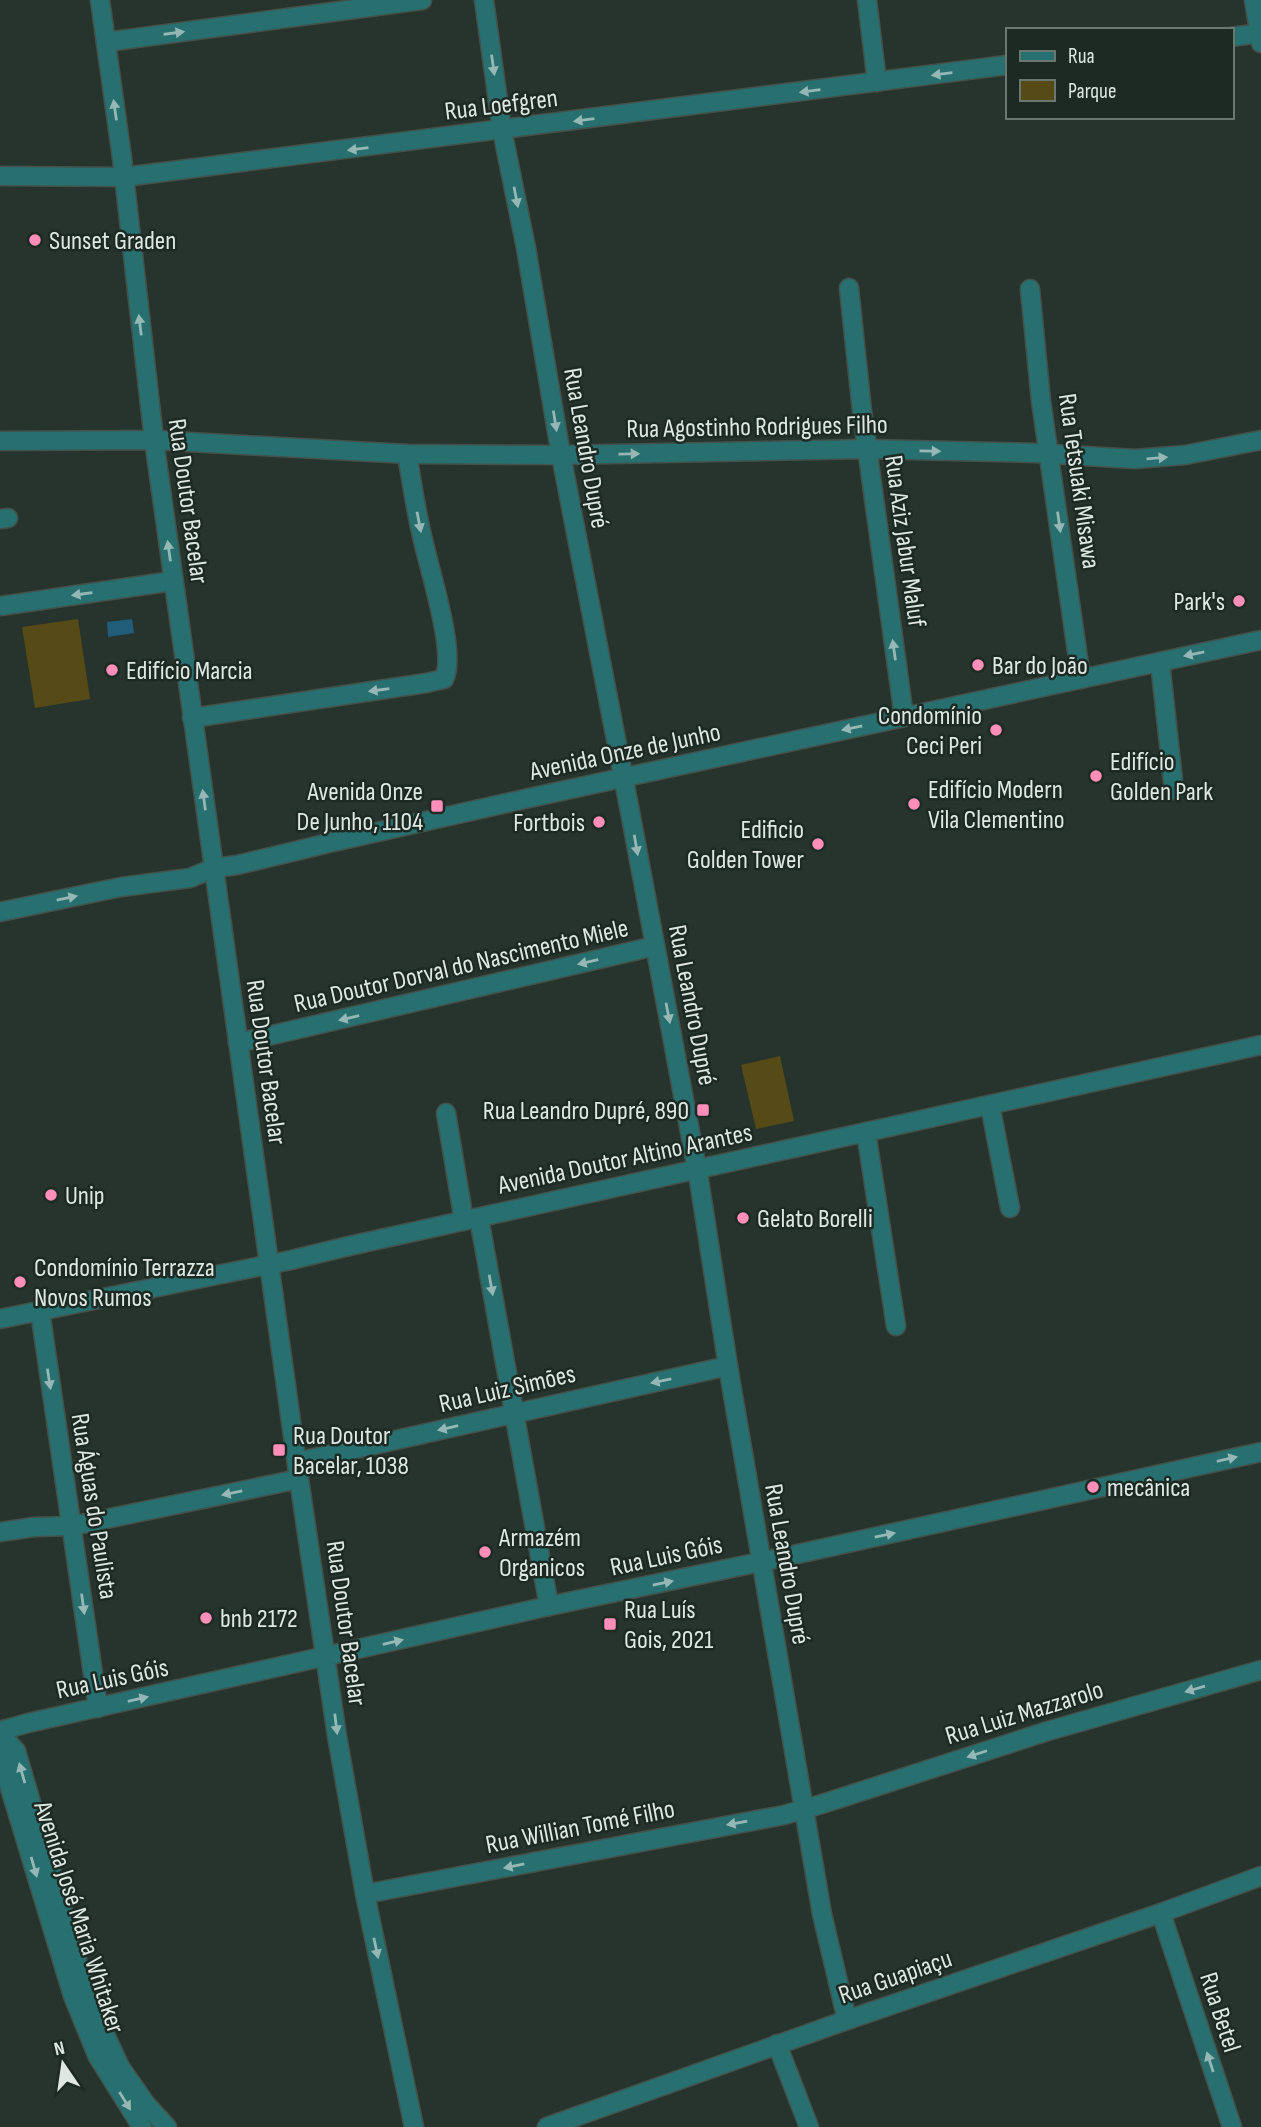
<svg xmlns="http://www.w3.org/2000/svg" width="1261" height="2127" viewBox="0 0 1261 2127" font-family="'Sofia Sans Condensed',sans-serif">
	<rect width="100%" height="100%" fill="#26342d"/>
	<g fill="#564a16">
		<path d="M78 619 90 699 35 708 22 627Z"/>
		<path d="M780 1056 794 1121 756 1129 741 1065Z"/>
	</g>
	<path fill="#205d78" d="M132 619 134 633 108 637 107 622Z"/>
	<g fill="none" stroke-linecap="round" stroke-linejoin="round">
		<g stroke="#43514a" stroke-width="21">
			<g id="minor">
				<path d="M484 0 502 130 526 248 561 455 631 817 699 1180 728 1366 822 1914 847 2020"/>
				<path d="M867 0 877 82"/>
				<path d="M1254 0 1261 43"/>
				<path d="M106 42 422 0"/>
				<path d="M0 176 124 177"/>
				<path d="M849 288 862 411 904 717"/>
				<path d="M1030 289 1041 401 1081 679"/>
				<path d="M0 441 154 440 407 454 561 455 867 449 1035 453 1135 459 1185 455 1261 440"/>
				<path d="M0 519 8 518"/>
				<path d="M0 606 173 581"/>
				<path d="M1160 662 1174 790"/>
				<path d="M192 718 426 683 444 679C457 654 429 569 423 540 416 512 412 483 407 454"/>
				<path d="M238 1043 655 946"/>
				<path d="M990 1105 1010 1208"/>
				<path d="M446 1113 464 1221"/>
				<path d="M866 1132 896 1326"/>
				<path d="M479 1218 549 1606"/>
				<path d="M40 1311 98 1708"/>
				<path d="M297 1462 728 1366"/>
				<path d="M0 1532 34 1527 72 1526 299 1479"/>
				<path d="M365 1894 784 1815 822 1804 1048 1731 1261 1670"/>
				<path d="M1161 1913 1232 2127"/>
				<path d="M777 2044 809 2127"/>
				<path d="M414 2127 365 1894 337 1736 299 1479 214 868 237 865 333 842 529 798 1261 640"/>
				<path d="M547 2127 847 2020 1161 1913 1261 1876"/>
			</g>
		</g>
		<g stroke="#43514a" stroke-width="21">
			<g id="tertiary">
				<path d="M1231 37 1261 33"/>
				<path d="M124 177 1007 65"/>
				<path d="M0 912 121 887 190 878 214 868 154 440 122 158 100 0"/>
				<path d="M0 1319 291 1260 349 1246 1261 1045"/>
				<path d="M0 1731 28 1723 549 1606 784 1557 1261 1452"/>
				<path d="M0 1734 16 1751 88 1998 120 2067 145 2103 167 2127"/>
				<path d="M0 1755 73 1996 98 2057 142 2127"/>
			</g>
		</g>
		<use href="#minor" stroke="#286f70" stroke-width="18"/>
		<use href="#tertiary" stroke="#286f70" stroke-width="18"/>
	</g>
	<defs><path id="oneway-solid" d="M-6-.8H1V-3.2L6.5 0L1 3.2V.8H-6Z" transform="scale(1.75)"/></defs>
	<g fill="#95b7b5">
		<use href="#oneway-solid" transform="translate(174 33) rotate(-8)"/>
		<use href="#oneway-solid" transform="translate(493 65) rotate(82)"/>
		<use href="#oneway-solid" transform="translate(942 74) rotate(173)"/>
		<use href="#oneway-solid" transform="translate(810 91) rotate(173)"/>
		<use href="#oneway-solid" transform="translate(115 110) rotate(-98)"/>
		<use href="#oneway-solid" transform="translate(584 120) rotate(173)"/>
		<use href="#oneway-solid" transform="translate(358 149) rotate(173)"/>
		<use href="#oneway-solid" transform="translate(516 197) rotate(79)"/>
		<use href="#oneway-solid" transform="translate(140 325) rotate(-97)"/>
		<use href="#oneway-solid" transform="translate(555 421) rotate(81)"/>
		<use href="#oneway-solid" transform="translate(930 451) rotate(1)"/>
		<use href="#oneway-solid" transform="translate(629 454) rotate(-1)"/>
		<use href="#oneway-solid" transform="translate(1157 458) rotate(-5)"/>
		<use href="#oneway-solid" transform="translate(419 522) rotate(79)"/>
		<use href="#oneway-solid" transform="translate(1059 522) rotate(82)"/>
		<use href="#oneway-solid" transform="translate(169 551) rotate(-98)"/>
		<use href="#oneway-solid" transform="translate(82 594) rotate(172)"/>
		<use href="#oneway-solid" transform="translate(894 650) rotate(-98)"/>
		<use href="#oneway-solid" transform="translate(1194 654) rotate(168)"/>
		<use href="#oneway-solid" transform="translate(379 690) rotate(172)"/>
		<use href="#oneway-solid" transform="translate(852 728) rotate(168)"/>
		<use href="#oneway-solid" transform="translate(204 800) rotate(-98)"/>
		<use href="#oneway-solid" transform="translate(636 845) rotate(80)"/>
		<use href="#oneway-solid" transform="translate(67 898) rotate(-12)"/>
		<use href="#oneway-solid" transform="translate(588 962) rotate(167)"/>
		<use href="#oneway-solid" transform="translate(668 1013) rotate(79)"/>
		<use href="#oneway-solid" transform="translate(349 1018) rotate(167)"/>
		<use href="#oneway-solid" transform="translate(491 1285) rotate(80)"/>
		<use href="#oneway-solid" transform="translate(49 1379) rotate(81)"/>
		<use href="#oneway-solid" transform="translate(661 1381) rotate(168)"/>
		<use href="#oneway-solid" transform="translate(448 1428) rotate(167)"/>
		<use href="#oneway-solid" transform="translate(1227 1459) rotate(-13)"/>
		<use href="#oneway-solid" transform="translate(232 1493) rotate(168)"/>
		<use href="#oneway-solid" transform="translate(885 1535) rotate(-12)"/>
		<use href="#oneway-solid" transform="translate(663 1583) rotate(-12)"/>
		<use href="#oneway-solid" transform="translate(83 1604) rotate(82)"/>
		<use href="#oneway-solid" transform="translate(393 1642) rotate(-13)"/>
		<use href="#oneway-solid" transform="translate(1195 1689) rotate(164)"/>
		<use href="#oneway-solid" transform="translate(138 1699) rotate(-13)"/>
		<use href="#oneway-solid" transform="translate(336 1724) rotate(83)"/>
		<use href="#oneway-solid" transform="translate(977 1754) rotate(162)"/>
		<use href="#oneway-solid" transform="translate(22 1773) rotate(-106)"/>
		<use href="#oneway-solid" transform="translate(737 1823) rotate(170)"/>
		<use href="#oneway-solid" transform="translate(514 1866) rotate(169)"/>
		<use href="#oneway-solid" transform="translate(34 1867) rotate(74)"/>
		<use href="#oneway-solid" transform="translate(376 1948) rotate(78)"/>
		<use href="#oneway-solid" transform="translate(1210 2062) rotate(-108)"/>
		<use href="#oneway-solid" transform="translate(125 2101) rotate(58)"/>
	</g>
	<g fill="#ff8eb9" stroke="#1c2a23" stroke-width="2.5">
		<circle cx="35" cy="240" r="7"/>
		<circle cx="1239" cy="601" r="7"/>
		<circle cx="978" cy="665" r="7"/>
		<circle cx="112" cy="670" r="7"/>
		<circle cx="996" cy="730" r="7"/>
		<circle cx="1096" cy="776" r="7"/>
		<circle cx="914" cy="804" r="7"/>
		<rect x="430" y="799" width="14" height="14" rx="3.5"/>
		<circle cx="599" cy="822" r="7"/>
		<circle cx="818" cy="844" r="7"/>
		<rect x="696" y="1103" width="14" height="14" rx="3.5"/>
		<circle cx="51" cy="1195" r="7"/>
		<circle cx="743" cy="1218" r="7"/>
		<circle cx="20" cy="1282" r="7"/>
		<rect x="272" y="1443" width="14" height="14" rx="3.5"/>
		<circle cx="1093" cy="1487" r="7"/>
		<circle cx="485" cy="1552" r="7"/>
		<circle cx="206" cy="1618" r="7"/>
		<rect x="603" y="1617" width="14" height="14" rx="3.5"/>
	</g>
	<g text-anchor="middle" stroke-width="5" stroke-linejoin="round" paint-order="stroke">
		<g font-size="26" fill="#dee7e3" stroke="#1c2a23">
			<text transform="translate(501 104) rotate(-7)" y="9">Rua Loefgren</text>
			<text transform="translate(757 426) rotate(-1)" y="9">Rua Agostinho Rodrigues Filho</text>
			<text transform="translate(587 448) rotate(80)" y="9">Rua Leandro Dupré</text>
			<text transform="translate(1080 481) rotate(82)" y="9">Rua Tetsuaki Misawa</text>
			<text transform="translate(189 501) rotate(82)" y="9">Rua Doutor Bacelar</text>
			<text transform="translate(906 541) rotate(82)" y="9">Rua Aziz Jabur Maluf</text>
			<text transform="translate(625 751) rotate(-12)" y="9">Avenida Onze de Junho</text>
			<text transform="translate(461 965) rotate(-13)" y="9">Rua Doutor Dorval do Nascimento Miele</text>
			<text transform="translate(693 1005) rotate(79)" y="9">Rua Leandro Dupré</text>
			<text transform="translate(267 1062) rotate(82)" y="9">Rua Doutor Bacelar</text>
			<text transform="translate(625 1158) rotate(-12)" y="9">Avenida Doutor Altino Arantes</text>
			<text transform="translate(507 1388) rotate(-13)" y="9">Rua Luiz Simões</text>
			<text transform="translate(95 1506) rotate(81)" y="9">Rua Águas do Paulista</text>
			<text transform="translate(666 1555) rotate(-12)" y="9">Rua Luis Góis</text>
			<text transform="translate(788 1564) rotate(80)" y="9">Rua Leandro Dupré</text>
			<text transform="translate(347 1623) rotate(82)" y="9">Rua Doutor Bacelar</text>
			<text transform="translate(112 1678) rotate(-12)" y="9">Rua Luis Góis</text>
			<text transform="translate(1024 1712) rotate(-17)" y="9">Rua Luiz Mazzarolo</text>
			<text transform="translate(580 1826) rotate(-11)" y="9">Rua Willian Tomé Filho</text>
			<text transform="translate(80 1917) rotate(72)" y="9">Avenida José Maria Whitaker</text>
			<text transform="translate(895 1976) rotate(-19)" y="9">Rua Guapiaçu</text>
			<text transform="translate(1221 2012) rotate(72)" y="9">Rua Betel</text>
		</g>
		<g font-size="26" fill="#dee7e3" stroke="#1c2a23" text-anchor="start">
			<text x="49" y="249">Sunset Graden</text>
			<text x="1225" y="610" text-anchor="end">Park's</text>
			<text x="992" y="674">Bar do João</text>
			<text x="126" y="679">Edifício Marcia</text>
			<text x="982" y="724" text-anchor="end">Condomínio<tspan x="982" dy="30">Ceci Peri</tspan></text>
			<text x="1110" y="770">Edifício<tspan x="1110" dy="30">Golden Park</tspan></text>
			<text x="928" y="798">Edifício Modern<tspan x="928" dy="30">Vila Clementino</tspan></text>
			<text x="423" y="800" text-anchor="end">Avenida Onze<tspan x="423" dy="30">De Junho, 1104</tspan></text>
			<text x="585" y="831" text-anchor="end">Fortbois</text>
			<text x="804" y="838" text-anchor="end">Edificio<tspan x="804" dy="30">Golden Tower</tspan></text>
			<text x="689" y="1119" text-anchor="end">Rua Leandro Dupré, 890</text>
			<text x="65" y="1204">Unip</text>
			<text x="757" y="1227">Gelato Borelli</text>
			<text x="34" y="1276">Condomínio Terrazza<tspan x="34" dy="30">Novos Rumos</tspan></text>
			<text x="293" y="1444">Rua Doutor<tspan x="293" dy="30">Bacelar, 1038</tspan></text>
			<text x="1107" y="1496">mecânica</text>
			<text x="499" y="1546">Armazém<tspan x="499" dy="30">Organicos</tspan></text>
			<text x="624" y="1618">Rua Luís<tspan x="624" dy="30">Gois, 2021</tspan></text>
			<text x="220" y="1627">bnb 2172</text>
		</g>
	</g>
	<rect x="1006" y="28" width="228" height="91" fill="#1c2a23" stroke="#6a7670" stroke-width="2"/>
	<rect x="1020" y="51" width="35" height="10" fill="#286f70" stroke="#6a7670" stroke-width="2"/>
	<text x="1068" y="63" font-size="21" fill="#dee7e3">Rua</text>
	<rect x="1020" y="80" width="35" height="21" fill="#564a16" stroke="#6a7670" stroke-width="2"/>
	<text x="1068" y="98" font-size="21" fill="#dee7e3">Parque</text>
	<g transform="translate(63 2064) rotate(347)" stroke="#1c2a23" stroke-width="5" paint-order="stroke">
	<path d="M0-5L12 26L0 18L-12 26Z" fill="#dee7e3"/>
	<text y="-10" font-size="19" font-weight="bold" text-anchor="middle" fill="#dee7e3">N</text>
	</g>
</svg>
